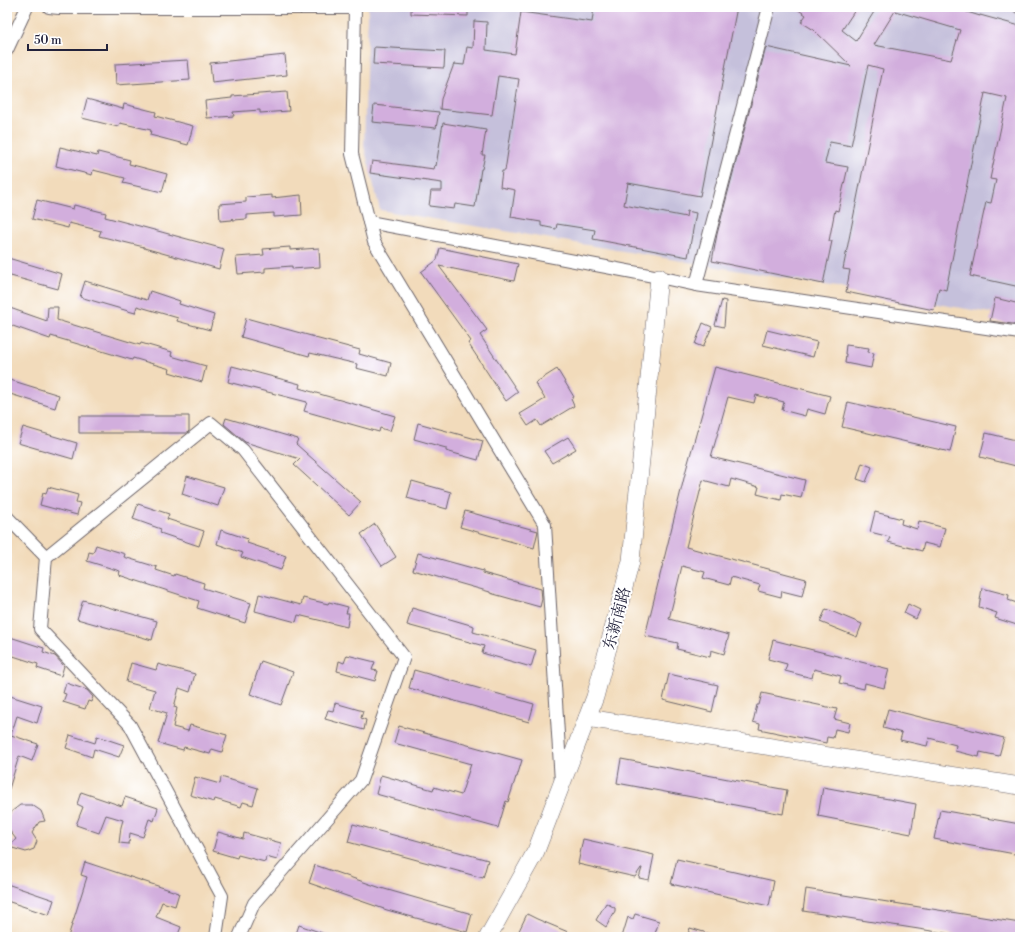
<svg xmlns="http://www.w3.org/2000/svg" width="1027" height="944" viewBox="0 0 1027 944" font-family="'Libre Bodoni','Noto Serif SC',serif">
	<rect width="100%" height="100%" fill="#fff"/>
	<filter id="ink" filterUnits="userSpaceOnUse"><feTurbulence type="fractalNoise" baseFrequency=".025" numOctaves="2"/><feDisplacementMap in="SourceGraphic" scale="8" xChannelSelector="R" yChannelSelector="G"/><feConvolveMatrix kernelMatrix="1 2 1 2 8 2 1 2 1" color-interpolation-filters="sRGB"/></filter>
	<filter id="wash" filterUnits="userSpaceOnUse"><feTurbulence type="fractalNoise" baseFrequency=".012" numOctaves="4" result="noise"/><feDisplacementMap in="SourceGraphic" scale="16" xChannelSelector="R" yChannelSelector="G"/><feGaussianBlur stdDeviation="0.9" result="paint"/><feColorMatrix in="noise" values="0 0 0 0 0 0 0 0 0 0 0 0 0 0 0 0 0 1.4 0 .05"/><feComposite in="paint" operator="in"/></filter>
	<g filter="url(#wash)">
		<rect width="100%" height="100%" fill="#f2dbbb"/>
		<path fill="#c5c0db" d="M368 7H1020V318L380 210 364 146Z"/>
		<g id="blocks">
			<g fill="#d2aedd" fill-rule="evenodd">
				<path d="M411 7H468V16L411 14Z"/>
				<path d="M594 7H737L700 196 628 183 624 205 686 217 687 211 696 213 688 257 593 239 595 230 557 224 556 229 541 226V222L511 217 515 190 500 187 502 171H505L519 79 498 76 492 115 440 109 441 99 454 64 464 65 467 47 473 48 474 21 487 22 486 50 515 54 521 12 592 22Z"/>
				<path d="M794 7H857L842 30 856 41 877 7H951L980 16V15L1020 26V287L970 276 986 202 991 203 996 180 990 179 1007 98 985 93 946 290 939 288 934 310 846 292 850 270 843 269 883 69 868 65 851 146 830 142 825 163 848 167 838 211 835 210 829 241H832L823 284 712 261 717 234 766 47 851 66 814 30 801 22 806 15ZM895 11 960 30 951 60 874 45Z"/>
				<path d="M374 47 445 51 444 68 373 64Z"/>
				<path d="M285 55 287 75 212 83 210 63Z"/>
				<path d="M188 60 190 80 116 85 115 64Z"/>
				<path d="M287 92 289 111 260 113V110L233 112 234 116 207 118 205 101 232 98V96Z"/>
				<path d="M87 99 123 109 124 104 156 112 155 116 193 126 188 145 150 135 151 130 120 123 118 127 82 118Z"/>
				<path d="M374 105 439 112 436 128 372 122Z"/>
				<path d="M443 123 486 130 482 155H485L482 169H481L475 207 455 204 454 209 429 206 431 191H442V183L370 173 372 161 434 169 435 165 436 166Z"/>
				<path d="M60 147 97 156 98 152 130 160 129 164 167 174 162 192 123 183 125 178 93 170 92 175 56 166Z"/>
				<path d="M272 195V198L301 195 302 215 274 217V213L247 215V219L233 220V218L232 220 220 221 219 204 246 202V197Z"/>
				<path d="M37 200 73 209 74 205 106 213 105 217 143 227 224 249 219 269 144 248V247L99 236 101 231 69 223 68 228 32 219Z"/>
				<path d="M290 247V250L319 248 320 267 292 269V266L265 268V272L238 274 236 257 264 255 263 249Z"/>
				<path d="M440 248 518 264 514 281 439 266 487 330 480 335 518 392 506 401 468 343 471 341 421 272 437 260Z"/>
				<path d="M8 258 62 274 58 289 7 275V262Z"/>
				<path d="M85 281 147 300 150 291 180 301 179 304 214 315 210 330 177 321 178 318 137 306 135 313 80 297Z"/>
				<path d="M995 298 1020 304V325L990 321Z"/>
				<path d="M722 300 726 301 724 327 715 325Z"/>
				<path d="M7 307 47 321 48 307H58L57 320 140 345 141 343 172 352 171 356 206 366 202 382 169 372 170 369 133 358 132 360 51 336 50 339 7 324Z"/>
				<path d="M246 318 315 337V338L360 350 359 354 391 363 388 376 356 368 357 364 310 353 309 356 241 337Z"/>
				<path d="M703 323 712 327 703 347 695 344Z"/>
				<path d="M767 330 817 342 813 357 763 345Z"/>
				<path d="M846 345 869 348 868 352 874 353 871 368 845 363 846 354H845Z"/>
				<path d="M232 366 300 384 299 388 395 416 390 431 380 428 379 432 304 411 307 402 228 382Z"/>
				<path d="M715 367 830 396 825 414 807 409 805 416 782 410 784 402 756 395 754 403 728 397 711 457 805 480 801 498 782 494 781 500 757 494 759 487 731 479 729 487 703 480 686 547 806 579 802 596 782 591 781 597 758 591 760 585 731 577 729 585 703 578 705 572 682 566 669 619 729 635 724 654 711 650 710 657 677 649 678 643 645 636 686 470Z"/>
				<path d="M557 369 574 397 571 399 574 406 541 426 537 420 528 426 520 414 545 399 535 383Z"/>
				<path d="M7 379 59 395 55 408 7 393Z"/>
				<path d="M848 402 956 427 950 452 842 427Z"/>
				<path d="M79 416H189V431L187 433H79Z"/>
				<path d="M226 418 298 439 296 444 361 502 349 515 294 465 300 459 245 442 224 424Z"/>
				<path d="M418 423 483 441 478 460 446 451V448L414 439Z"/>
				<path d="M23 427 77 443 73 459 18 443Z"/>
				<path d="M986 433 1020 441V467L980 457Z"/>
				<path d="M568 437 576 449 552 463 544 451Z"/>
				<path d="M862 463 872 467 866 482 857 479Z"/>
				<path d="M187 476 224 487 218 506 182 494Z"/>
				<path d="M412 481 451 492 447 509 407 498Z"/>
				<path d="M48 487 78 495 76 502 80 503 77 515 40 505 43 493 46 494Z"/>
				<path d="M138 504 169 514 167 519 204 531 199 546 160 533 161 529 133 519Z"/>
				<path d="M465 511 538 531 534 548 460 527Z"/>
				<path d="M875 512 902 519 901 524 917 529 919 521 945 528 940 547 924 543 922 551 888 542 890 537 870 532Z"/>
				<path d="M375 524 396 557 382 566 361 534Z"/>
				<path d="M221 530 248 539 247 543 286 556 281 570 241 557 243 553 217 544Z"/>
				<path d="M96 545 125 554 124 557 157 567 156 570 174 576 175 574 204 583 203 588 251 603 245 623 197 608 199 601 119 575 120 571 87 561 89 552 93 553Z"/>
				<path d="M418 553 483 571V573L541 589 542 599 540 607 490 593V592L413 570Z"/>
				<path d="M982 588 1009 595 1008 600 1020 604V626L995 618 997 613 979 607Z"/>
				<path d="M259 594 301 605 303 598 328 604 329 602 348 607 346 613H349L347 627 298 615 296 622 255 611Z"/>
				<path d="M83 600 157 621 152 640 77 619Z"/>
				<path d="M908 604 920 610 916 619 904 613Z"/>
				<path d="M412 608 474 626 473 632 536 650 531 667 482 653 484 646 407 625Z"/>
				<path d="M826 609 862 624 857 637 820 622Z"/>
				<path d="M7 636 44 648 43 652 55 656 64 666 61 676 37 668 38 664 7 654Z"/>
				<path d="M773 640 889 669 884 688 865 683 864 689 839 683 841 676 814 669 812 678 785 671 787 664 768 659Z"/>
				<path d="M347 655 375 662 372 670 378 671 375 681 337 671 339 661 344 663Z"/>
				<path d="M261 661 293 672 281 705 250 694Z"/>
				<path d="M131 663 156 670 158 664 195 674 190 692 179 688 174 707 177 708 173 727 188 731 190 725 227 735 222 752 212 749 210 754 184 747 183 750 158 743 167 713 150 708 155 690 126 682Z"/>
				<path d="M414 670 534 704 529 722 409 688Z"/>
				<path d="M669 674 718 685 712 712 663 700Z"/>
				<path d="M66 683 87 690 93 697 91 702 88 701 85 709 63 702 66 694 63 693Z"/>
				<path d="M762 693 837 709 834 719 850 723 848 732 835 729 833 738 827 737 826 743 759 729 760 724 753 722 757 705H759Z"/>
				<path d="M7 695 42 706 37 723 17 716 11 735 38 744 32 761 19 756 9 789H7Z"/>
				<path d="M335 703 363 711 361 718 366 720 364 730 325 719 328 710 333 711Z"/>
				<path d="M888 709 1004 738 999 756 980 752 979 757 955 751 956 745 929 738 927 746 900 740 902 733 883 728Z"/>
				<path d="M399 726 522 760 517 777H516L508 802 506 801 498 828 376 794 381 775 433 790 434 787 461 795 471 764 394 743Z"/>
				<path d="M70 735 95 743 97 736 124 745 119 757 94 749 92 757 66 748Z"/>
				<path d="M621 759 787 790 783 814 617 783Z"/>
				<path d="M195 777 220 784 221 777 258 788 253 805 243 802 241 807 215 799 214 802 190 795Z"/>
				<path d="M823 787 916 804 911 834 818 816Z"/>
				<path d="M81 792 122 806 125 797 158 808 154 821 149 819 143 837 130 833 129 844 119 843 121 827 123 820 106 815 99 833 76 825 83 807 77 804Z"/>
				<path d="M20 805H32L41 811 45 821 39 822 32 833 37 841 34 849 26 852 9 847 16 839 9 830 8 819 11 812Z"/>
				<path d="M940 810 1020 824V855L934 839Z"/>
				<path d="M353 824 408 839V838L488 860 483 878 388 852V853L348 842Z"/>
				<path d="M218 832 243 839 244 833 281 843 277 860 266 857 265 862 238 855 237 858 213 851Z"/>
				<path d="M583 839 654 855 649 880 639 878 642 868H641L635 877 578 864Z"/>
				<path d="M677 859 774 881 769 906 671 884Z"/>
				<path d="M85 862 179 893 175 906 162 902 156 917 181 927 177 937H68L87 877 81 875Z"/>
				<path d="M315 865 381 888 472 914 467 932 387 910 309 883Z"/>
				<path d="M7 884 54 900 49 915 7 901Z"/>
				<path d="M806 889 1020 923V937H970L803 911Z"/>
				<path d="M606 903 615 908V911L606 927 596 920Z"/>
				<path d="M527 914 537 919 580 937H516Z"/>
				<path d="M635 914 659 921 654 937H622L628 917 633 919Z"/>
				<path d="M299 925 331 936V937H295Z"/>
				<path d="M690 928 714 935V937H687Z"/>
			</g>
		</g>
	</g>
	<g filter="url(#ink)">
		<use href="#blocks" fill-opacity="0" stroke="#6b6368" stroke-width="1"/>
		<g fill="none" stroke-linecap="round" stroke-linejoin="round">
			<g stroke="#6b6368" stroke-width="14">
				<g id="street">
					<path d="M49 7 59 8H355L352 154 374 242 545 525 561 782"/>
					<path d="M769 7 696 285 1020 333"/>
					<path d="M1019 7H1020"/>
					<path d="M7 50 27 7"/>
					<path d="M369 222 659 277 696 285"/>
					<path d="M7 517 46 557"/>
					<path d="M216 937 222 896 130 725 40 629 46 557 211 423 243 450 404 657 361 780 254 903 239 937"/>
				</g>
			</g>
			<g stroke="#6b6368" stroke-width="18">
				<g id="secondary">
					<path d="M587 718 1020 786"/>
					<path d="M488 937 536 851 587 718 595 697 631 561 659 277"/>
				</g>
			</g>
			<use href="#street" stroke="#fff" stroke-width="12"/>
			<use href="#secondary" stroke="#fff" stroke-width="17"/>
		</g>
	</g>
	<g text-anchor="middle" stroke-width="4" stroke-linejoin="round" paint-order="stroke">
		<g font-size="16" fill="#22223b" stroke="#fff">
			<text transform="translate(616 618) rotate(-75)" y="6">东新南路</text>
		</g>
	</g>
	<rect width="1027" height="944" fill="none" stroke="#fff" stroke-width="24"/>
	<path d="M28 44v6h79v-6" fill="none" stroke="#22223b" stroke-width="2"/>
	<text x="34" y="44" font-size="12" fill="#22223b" stroke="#ffffff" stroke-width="3" paint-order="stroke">50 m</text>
</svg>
